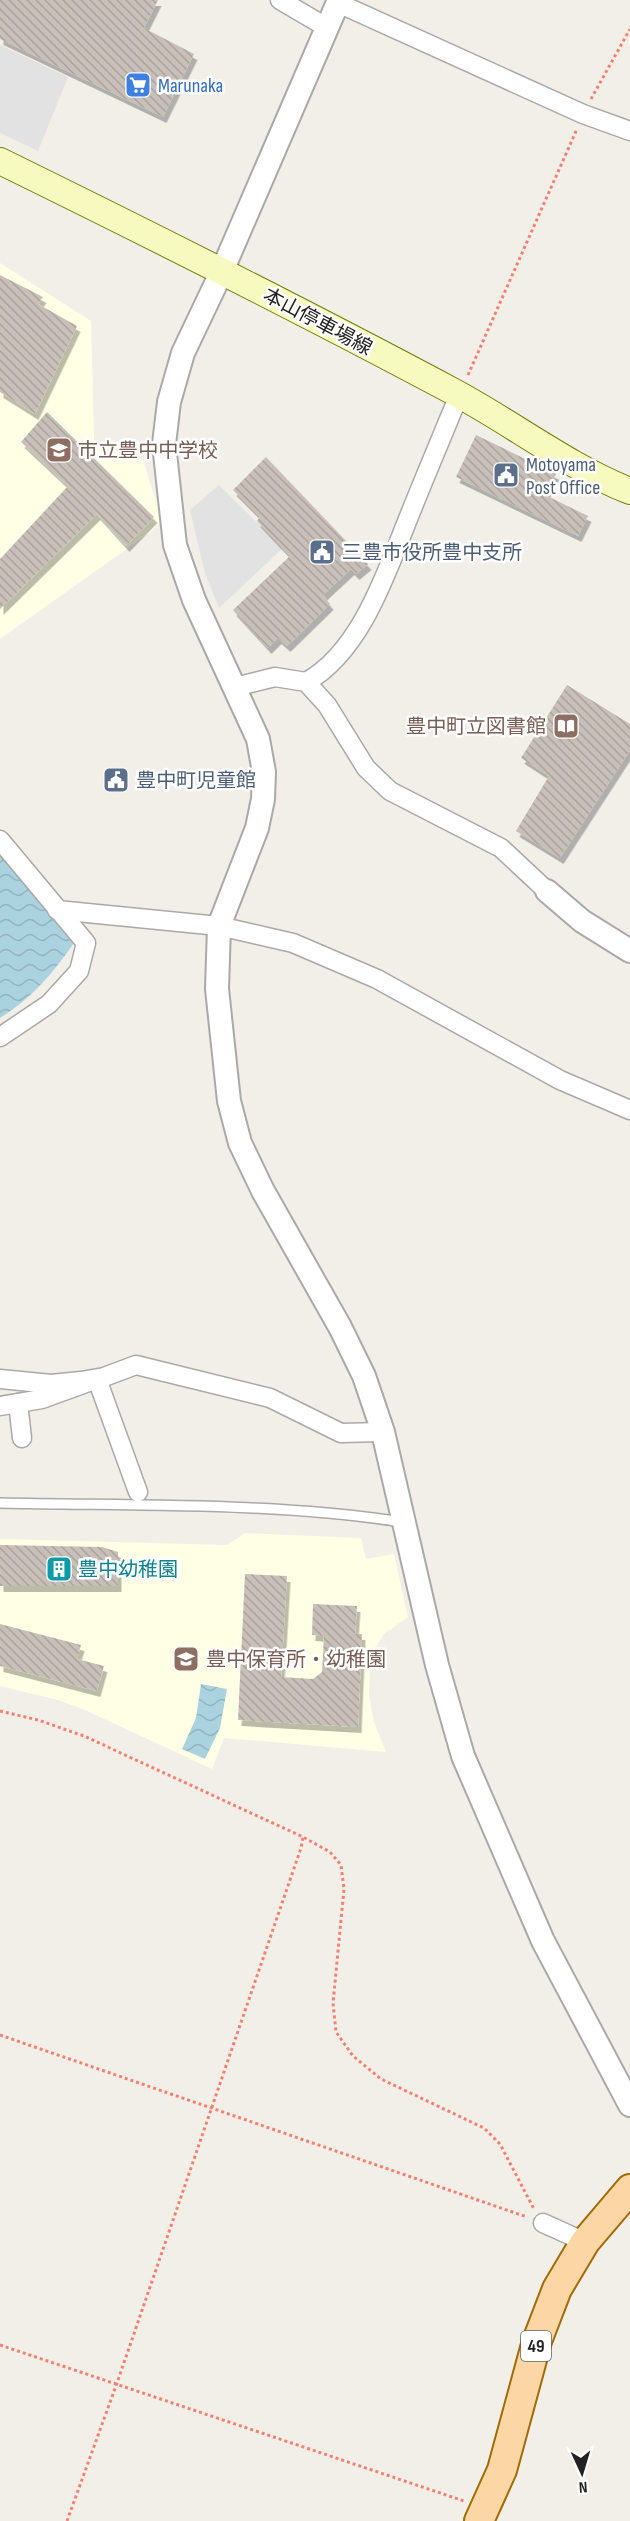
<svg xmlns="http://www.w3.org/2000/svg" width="630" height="2521" viewBox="0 0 630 2521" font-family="'Sofia Sans Condensed','Noto Sans JP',sans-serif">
	<defs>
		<pattern id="water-waves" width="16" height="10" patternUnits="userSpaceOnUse" patternTransform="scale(1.5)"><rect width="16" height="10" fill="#aad3df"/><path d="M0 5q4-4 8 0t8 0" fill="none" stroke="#92b5bf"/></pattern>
		<pattern id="building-back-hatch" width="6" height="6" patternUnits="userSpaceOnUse" patternTransform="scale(1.5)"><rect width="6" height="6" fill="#c7bfb8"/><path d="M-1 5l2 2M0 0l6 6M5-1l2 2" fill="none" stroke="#aba49e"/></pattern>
		<filter id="shadow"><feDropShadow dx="3.5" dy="6" stdDeviation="0" flood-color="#0004"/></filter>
	</defs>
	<rect width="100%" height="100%" fill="#f2efe9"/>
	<g fill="#ffffe5">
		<path d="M0 263 91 321 94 440 143 460 162 520 152 531 0 639Z"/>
		<path d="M245 1533 361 1538 366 1559 394 1554 408 1617 385 1633 374 1649 370 1670 369 1696 374 1722 386 1752 224 1738 212 1769 85 1710 58 1700 0 1686V1539L227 1545Z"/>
	</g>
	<g fill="#e2e2e2">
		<path d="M0 45 68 77 38 151 0 133Z"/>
		<path d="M219 485 283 548 219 608 205 573 190 510Z"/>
	</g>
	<g fill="url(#water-waves)">
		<path d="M0 849 74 943C53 973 31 999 0 1018Z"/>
		<path d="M201 1684 227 1689 220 1728 205 1759 182 1749 196 1718Z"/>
	</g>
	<g fill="url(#building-back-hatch)" filter="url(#shadow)">
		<path d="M0 0H158L144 28 194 54 163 117 0 39Z"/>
		<path d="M0 275 43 297 38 304 77 326 35 414 0 392Z"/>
		<path d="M47 412 154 517 126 546 97 514 0 609V559L68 486 21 442Z"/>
		<path d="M476 435 556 474 545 495 588 516 578 536 456 477Z"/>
		<path d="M266 457 368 564 356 574 351 569 323 595 330 604 287 646 278 638 268 648 233 610 290 556 257 521 260 517 233 490Z"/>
		<path d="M567 685 630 724V750L560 858 516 831 549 776 521 758Z"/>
		<path d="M0 1545 102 1547 118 1552V1586H0Z"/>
		<path d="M245 1574 287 1576 281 1677 313 1679 322 1672 324 1636 312 1635 313 1604 357 1606 355 1634H362L358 1727 238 1720Z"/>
		<path d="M0 1624 81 1645 77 1659 104 1666 97 1691 0 1666Z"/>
	</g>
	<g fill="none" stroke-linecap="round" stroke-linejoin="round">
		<g stroke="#a9a9a9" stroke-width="12">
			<path id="service" d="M0 1503C134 1506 270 1502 402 1522"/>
		</g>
		<g stroke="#a9a9a9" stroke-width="21">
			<g id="minor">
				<path d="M280 0 326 27"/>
				<path d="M338 3 583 114 630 131"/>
				<path d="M306 682C362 651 387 570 410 514 426 474 443 434 459 395"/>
				<path d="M235 687 275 677 306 682 327 705 366 768 390 791 501 848 547 891"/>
				<path d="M0 840 86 943 79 971 49 1004 0 1037"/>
				<path d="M57 910 219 926 293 943 377 979 560 1080 630 1110"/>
				<path d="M0 1379 51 1384 81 1381 104 1377 136 1365 270 1398 341 1433 383 1432"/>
				<path d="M18 1403 22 1438"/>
				<path d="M0 1406 42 1399 97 1379 138 1492"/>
				<path d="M543 2223 585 2242"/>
			</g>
		</g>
		<g stroke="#a9a9a9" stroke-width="26">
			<g id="tertiary">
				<path d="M339 0 222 271 183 353 169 402 164 444 175 545 194 600 258 739 264 772 263 799 257 828 219 926 217 989 229 1101 240 1143 263 1191 340 1327 364 1376 383 1432 437 1665 463 1756 543 1941 630 2105"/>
				<path d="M547 891 582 921 630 951"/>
			</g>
		</g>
		<g stroke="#707d05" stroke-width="28">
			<path id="secondary" d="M0 161C153 236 306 313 456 393 515 425 569 467 630 491"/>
		</g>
		<g stroke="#a06b00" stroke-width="32">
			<path id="primary" d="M479 2521 502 2470 537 2341 557 2289 585 2242 630 2189"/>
		</g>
		<g stroke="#fa8072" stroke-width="3" stroke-dasharray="3 3" stroke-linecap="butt">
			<path d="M591 99 630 29"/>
			<path d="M468 375 577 129"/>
			<path d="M0 1711 38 1720 84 1736 303 1837 330 1852 341 1865 344 1889 333 2003 336 2032 353 2056 381 2079 484 2128 500 2144 534 2209"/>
			<path d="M0 2035 527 2217"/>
			<path d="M0 2345 464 2501"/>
			<path d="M67 2521 117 2383 301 1848 303 1837"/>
		</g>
		<use href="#service" stroke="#fff" stroke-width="9"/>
		<use href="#minor" stroke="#fff" stroke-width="18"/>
		<use href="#tertiary" stroke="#fff" stroke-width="22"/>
		<use href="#secondary" stroke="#f7fabf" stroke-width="26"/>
		<use href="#primary" stroke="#fcd6a4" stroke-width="28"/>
	</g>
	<defs>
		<g id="supermarket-square" transform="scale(1.35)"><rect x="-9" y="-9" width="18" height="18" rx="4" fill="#3f7fe0" stroke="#fff"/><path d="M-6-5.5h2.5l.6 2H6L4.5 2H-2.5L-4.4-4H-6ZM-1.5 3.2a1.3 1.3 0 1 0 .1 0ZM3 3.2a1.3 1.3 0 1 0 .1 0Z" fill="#fff"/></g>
		<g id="school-square" transform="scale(1.35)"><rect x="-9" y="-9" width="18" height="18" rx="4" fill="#8d6e63" stroke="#fff"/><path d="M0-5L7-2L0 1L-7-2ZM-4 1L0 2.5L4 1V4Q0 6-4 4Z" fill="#fff"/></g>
		<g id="civic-square" transform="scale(1.35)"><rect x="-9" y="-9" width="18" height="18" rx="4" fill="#5c6f8a" stroke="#fff"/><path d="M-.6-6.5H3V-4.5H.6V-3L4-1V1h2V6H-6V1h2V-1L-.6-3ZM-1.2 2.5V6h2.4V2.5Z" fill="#fff"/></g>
		<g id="library-square" transform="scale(1.35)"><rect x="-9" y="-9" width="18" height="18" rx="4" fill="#8d6e63" stroke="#fff"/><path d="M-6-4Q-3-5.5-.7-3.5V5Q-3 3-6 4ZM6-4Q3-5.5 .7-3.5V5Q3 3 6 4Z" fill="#fff"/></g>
		<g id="building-square" transform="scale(1.35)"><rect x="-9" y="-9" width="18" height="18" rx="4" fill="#0f9aa8" stroke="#fff"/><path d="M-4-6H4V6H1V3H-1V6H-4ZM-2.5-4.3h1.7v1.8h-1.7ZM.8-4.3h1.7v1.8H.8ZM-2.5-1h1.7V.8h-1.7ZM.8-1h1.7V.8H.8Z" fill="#fff"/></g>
	</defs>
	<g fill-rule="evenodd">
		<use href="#supermarket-square" x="138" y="85"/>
		<use href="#school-square" x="59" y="450"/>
		<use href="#civic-square" x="506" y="475"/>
		<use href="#civic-square" x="322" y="552"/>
		<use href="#library-square" x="566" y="726"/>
		<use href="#civic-square" x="116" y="780"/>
		<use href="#building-square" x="59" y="1569"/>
		<use href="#school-square" x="186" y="1659"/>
	</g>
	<g text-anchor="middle" stroke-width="5" stroke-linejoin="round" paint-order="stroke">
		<rect fill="#fff" stroke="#646464" stroke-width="1.5" x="521" y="2331" width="30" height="30" rx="4.5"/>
		<g font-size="18" font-weight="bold" fill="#222">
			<text x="536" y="2352">49</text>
		</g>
		<g font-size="20" fill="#366cbe" stroke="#fff" text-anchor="start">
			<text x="158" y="92">Marunaka</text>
		</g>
		<g font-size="20" fill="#222" stroke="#fff">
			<text transform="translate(318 321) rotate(28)" y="7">本山停車場線</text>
		</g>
		<g font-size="20" fill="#785e54" stroke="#fff" text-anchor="start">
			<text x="78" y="457">市立豊中中学校</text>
			<text x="546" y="733" text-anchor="end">豊中町立図書館</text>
			<text x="206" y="1666">豊中保育所・幼稚園</text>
		</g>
		<g font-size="20" fill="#4e5e75" stroke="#fff" text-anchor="start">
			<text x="526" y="471">Motoyama<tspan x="526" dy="23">Post Office</tspan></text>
			<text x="342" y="559">三豊市役所豊中支所</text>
			<text x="136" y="787">豊中町児童館</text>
		</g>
		<g font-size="20" fill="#0d838f" stroke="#fff" text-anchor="start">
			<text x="78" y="1576">豊中幼稚園</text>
		</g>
	</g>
	<g transform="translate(582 2473) rotate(176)" stroke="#ffffff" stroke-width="4.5" paint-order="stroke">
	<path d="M0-4.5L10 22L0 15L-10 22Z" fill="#222222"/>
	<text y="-9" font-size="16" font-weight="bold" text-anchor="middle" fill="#222222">N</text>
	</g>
</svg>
